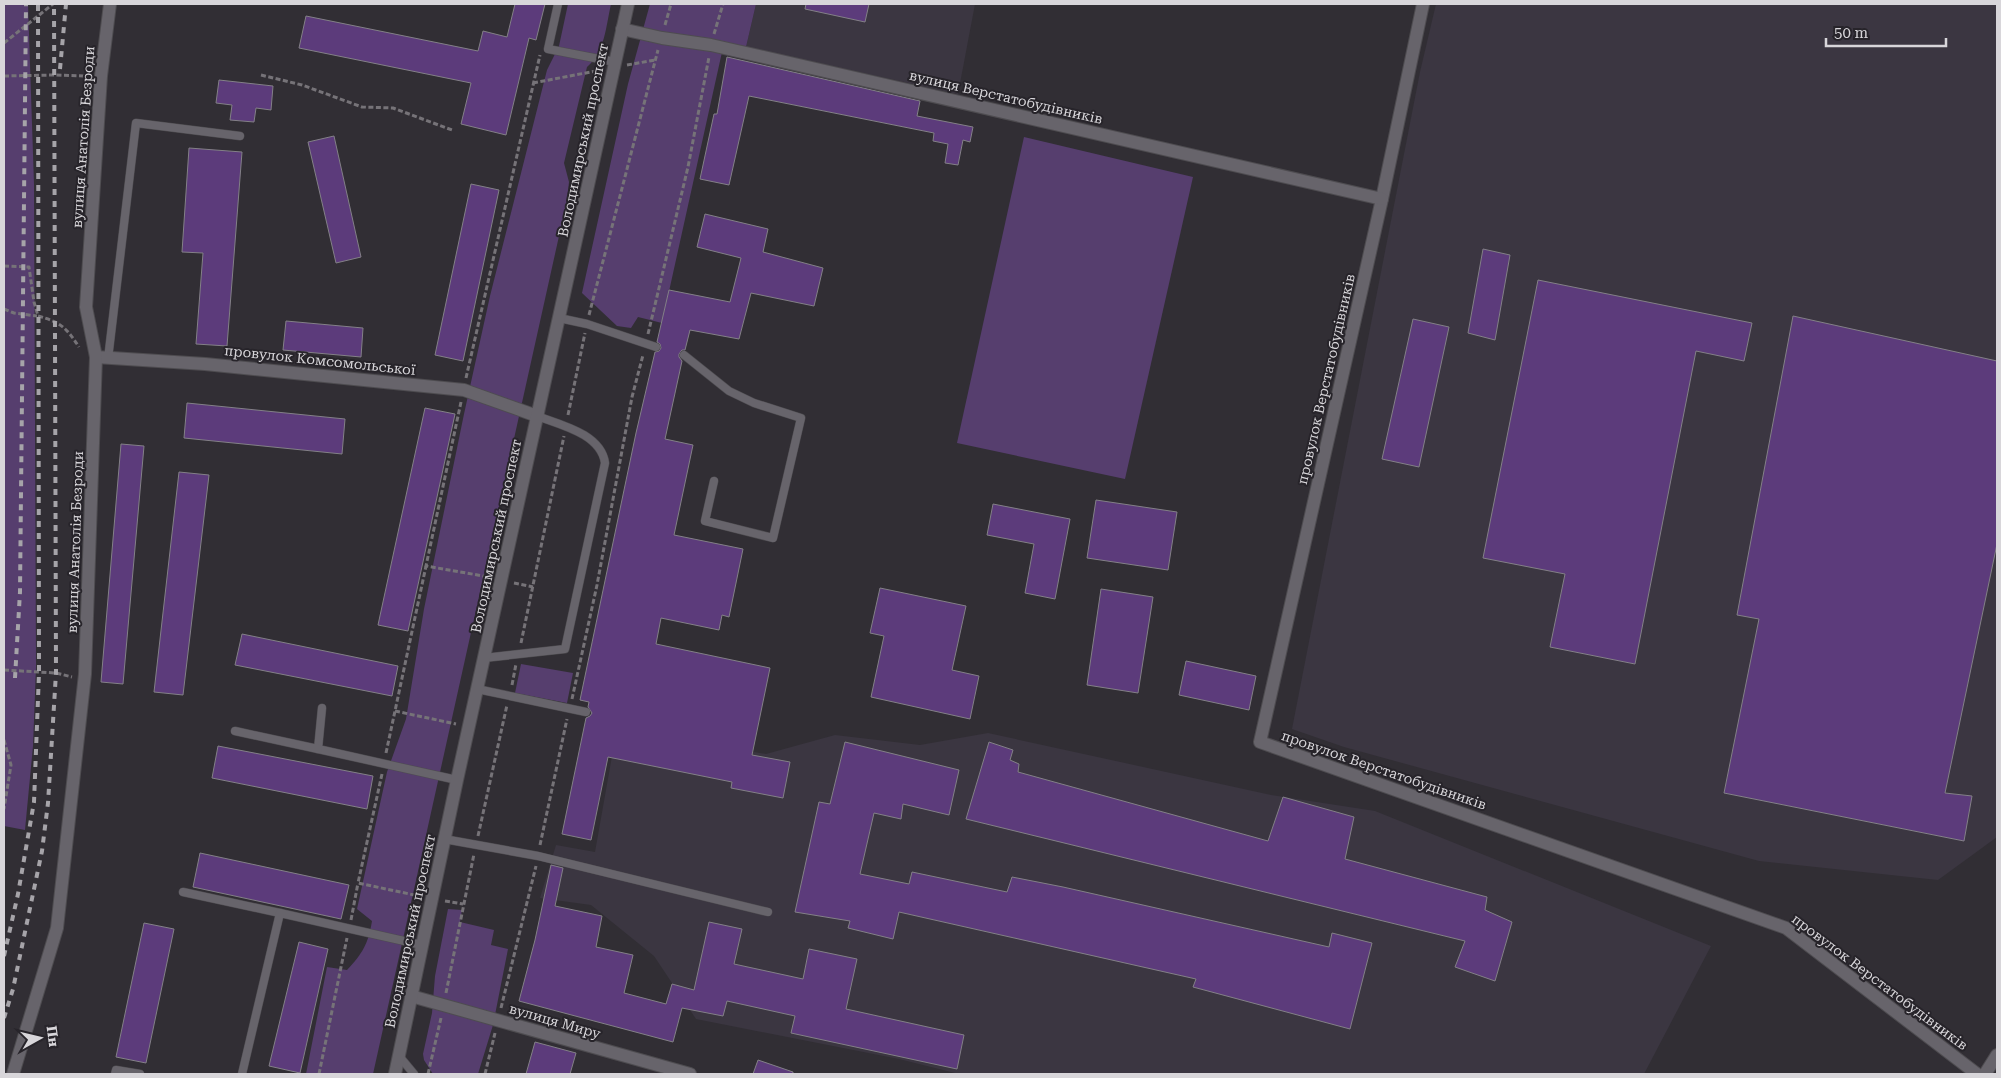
<svg xmlns="http://www.w3.org/2000/svg" width="2001" height="1078" viewBox="0 0 2001 1078" font-family="'Roboto Serif',serif">
	<rect width="100%" height="100%" fill="#312e34"/>
	<g fill="#3b3641">
		<path d="M756 4H975L958 94 746 47Z"/>
		<path d="M1436 4H1997V837L1938 880 1759 861 1344 747 1292 729 1420 72Z"/>
		<path d="M617 728 766 754 835 735 920 745 988 733 1271 795 1375 811 1711 946 1644 1074H959L899 1059 696 1019 654 956 591 905 540 898 556 845 595 852Z"/>
	</g>
	<g fill="#563e6e">
		<path d="M4 4H28L34 184 36 667 33 746 25 830 4 826Z"/>
		<path d="M568 4H611C606 26 605 52 587 67L564 163 569 182 567 200 373 1074H306L327 967 347 970C363 953 368 944 372 921L357 909 387 772 406 719 424 609 464 414 490 296 547 70 559 46Z"/>
		<path d="M650 4H756L746 47 724 43 662 323 638 317 631 328 617 326 582 293 628 84Z"/>
		<path d="M1024 137 1193 177 1125 479 957 443Z"/>
		<path d="M521 664 573 673 567 703 515 693Z"/>
		<path d="M448 909 462 910 460 922 494 930 491 945 508 949 493 1025 478 1074H433L424 1060 423 1054 432 1013 435 976Z"/>
	</g>
	<g fill="#5c3b7b" stroke="#838087">
		<path d="M515 4H545L536 40 529 38 506 135 461 124 471 83 299 48 306 16 478 51 483 31 507 37Z"/>
		<path d="M806 4H869L865 22 805 9Z"/>
		<path d="M727 57 920 101 917 116 973 127 970 142 963 140 958 165 945 163 948 144 933 141 934 133 749 96 729 185 700 179 714 114H717Z"/>
		<path d="M219 80 273 86 271 110 256 108 254 122 230 120 232 105 216 103Z"/>
		<path d="M334 136 361 257 336 263 308 142Z"/>
		<path d="M189 148 242 152 227 346 196 344 203 253 182 252Z"/>
		<path d="M471 184 499 190 463 361 435 355Z"/>
		<path d="M705 214 768 229 763 252 823 268 814 306 751 293 739 339 690 330 685 350H682L679 354V357L682 361 665 439 693 445 674 535 743 549 729 617 722 615 719 630 661 618 656 644 770 668 752 755 790 762 783 798 731 788 732 782 608 757 591 840 562 834 586 718 590 716 592 713 588 707 589 702 580 700 636 433 655 352 659 351 661 348 660 344 657 342 669 290 730 302 741 258 697 247Z"/>
		<path d="M1483 249 1510 255 1495 340 1468 333Z"/>
		<path d="M1538 280 1752 323 1744 361 1696 351 1635 664 1550 647 1565 574 1483 558Z"/>
		<path d="M1793 316 1997 361V544L1945 793 1972 796 1964 841 1724 793 1759 619 1737 615Z"/>
		<path d="M1413 319 1449 327 1419 467 1382 459Z"/>
		<path d="M286 321 363 328 361 357 283 350Z"/>
		<path d="M187 403 345 419 342 454 184 438Z"/>
		<path d="M425 408 455 414 408 631 378 625Z"/>
		<path d="M121 444 144 446 123 684 101 682Z"/>
		<path d="M179 472 209 475 183 695 154 692Z"/>
		<path d="M1096 500 1177 512 1168 570 1087 558Z"/>
		<path d="M993 504 1070 519 1055 599 1025 593 1034 544 987 535Z"/>
		<path d="M880 588 966 606 952 670 979 676 970 719 871 697 884 636 870 633Z"/>
		<path d="M1101 589 1153 597 1138 693 1087 685Z"/>
		<path d="M242 634 398 666 392 696 235 665Z"/>
		<path d="M1186 661 1256 676 1249 710 1179 695Z"/>
		<path d="M845 742 959 770 949 815 903 804 901 819 874 813 860 874 909 884 912 872 1007 892 1012 877 1063 887 1329 947 1332 933 1372 943 1350 1029 1193 987 1196 979 899 912 893 939 848 928 850 921 795 912 819 802 830 804Z"/>
		<path d="M989 742 1013 750 1010 760 1019 764 1018 772 1268 841 1283 797 1354 817 1345 859 1487 897 1485 910 1512 922 1495 981 1455 967 1465 941 966 819Z"/>
		<path d="M218 746 373 776 367 809 212 778Z"/>
		<path d="M200 853 349 885 341 919 193 887Z"/>
		<path d="M551 865 563 868 555 906 602 916 596 947 633 955 624 993 666 1004 672 984 694 990 709 922 742 929 734 964 803 979 809 949 857 959 846 1009 964 1035 957 1069 791 1033 795 1016 727 1001 723 1016 682 1008 673 1042 519 1001 535 940Z"/>
		<path d="M144 923 174 929 146 1063 116 1057Z"/>
		<path d="M299 942 328 949 300 1073 269 1066Z"/>
		<path d="M535 1042 576 1053 570 1074H526Z"/>
		<path d="M758 1060 793 1072V1074H753Z"/>
	</g>
	<g fill="none" stroke-linecap="round" stroke-linejoin="round">
		<g stroke="#4e4c50" stroke-width="9">
			<g id="lane">
				<path d="M558 4 548 49 615 62"/>
				<path d="M559 318 587 324 656 347"/>
				<path d="M684 355 729 391 754 403 801 418 773 538 705 521 714 481"/>
				<path d="M108 359 136 123 240 136"/>
				<path d="M484 658 565 649 605 463C601 434 561 425 537 416"/>
				<path d="M477 689 586 712"/>
				<path d="M322 708 318 749 457 780"/>
				<path d="M235 731 318 749"/>
				<path d="M444 839 538 856 768 912"/>
				<path d="M183 892 280 913"/>
				<path d="M399 1056 414 1074"/>
				<path d="M115 1074 116 1070 140 1074"/>
				<path d="M242 1074 280 913 422 945"/>
			</g>
		</g>
		<g stroke="#4e4c50" stroke-width="14">
			<g id="street">
				<path d="M1423 4 1382 199 1260 742 1786 928 1977 1074"/>
				<path d="M622 29 662 38 711 45 1382 199"/>
				<path d="M96 357 205 364 464 390 537 416"/>
				<path d="M411 996 690 1074"/>
				<path d="M13 1074 57 928 85 674 96 357 86 307 101 76 110 4"/>
			</g>
		</g>
		<g stroke="#4e4c50" stroke-width="14">
			<g id="secondary">
				<path d="M395 1074 457 780 628 4"/>
				<path d="M1985 1074 1997 1055"/>
			</g>
		</g>
		<g stroke="#767378" stroke-width="3" stroke-dasharray="5 2.5" stroke-linecap="butt">
			<path d="M665 25 671 4"/>
			<path d="M714 34 723 4"/>
			<path d="M4 43 53 4"/>
			<path d="M627 65 655 60"/>
			<path d="M261 75 302 85 362 107 393 108 452 130"/>
			<path d="M4 76 54 75 88 76"/>
			<path d="M533 83 596 71"/>
			<path d="M4 266 29 267 34 302 38 316C60 322 66 327 79 347"/>
			<path d="M4 309 14 313 37 316"/>
			<path d="M589 315 658 50"/>
			<path d="M648 334 688 167 709 57"/>
			<path d="M466 378 540 55"/>
			<path d="M461 402 426 566 489 577"/>
			<path d="M568 415 585 333"/>
			<path d="M514 583 533 587"/>
			<path d="M521 643 564 436"/>
			<path d="M4 670 56 673 72 677"/>
			<path d="M512 685 516 664"/>
			<path d="M572 699 597 585 632 397 643 355"/>
			<path d="M395 711 456 724"/>
			<path d="M4 740 11 765 4 809"/>
			<path d="M386 753 426 566"/>
			<path d="M382 774 358 883 419 896"/>
			<path d="M478 836 507 705"/>
			<path d="M540 845 567 719"/>
			<path d="M445 901 463 904"/>
			<path d="M351 920 358 883"/>
			<path d="M446 993 474 854"/>
			<path d="M501 1008 536 866"/>
			<path d="M319 1074 347 938"/>
			<path d="M428 1074 441 1018"/>
			<path d="M485 1074 495 1033"/>
		</g>
		<use href="#lane" stroke="#67646b" stroke-width="8"/>
		<use href="#street" stroke="#67646b" stroke-width="12"/>
		<use href="#secondary" stroke="#67646b" stroke-width="12"/>
		<g stroke="#a6a4a9" stroke-width="4" stroke-dasharray="6 6" stroke-linecap="butt">
			<path d="M60 69 66 4"/>
			<path d="M15 678 20 592 26 4"/>
			<path d="M4 956 18 894 34 802 39 673 38 4"/>
			<path d="M4 1018 13 989 42 851 48 803 56 673 54 4"/>
		</g>
	</g>
	<g text-anchor="middle" stroke-width="4" stroke-linejoin="round" paint-order="stroke">
		<g font-size="14" fill="#d8d6da" stroke="#27242a">
			<text transform="translate(1006 97) rotate(13)" y="5">вулиця Верстатобудівників</text>
			<text transform="translate(83 137) rotate(-86)" y="5">вулиця Анатолія Безроди</text>
			<text transform="translate(583 140) rotate(-78)" y="5">Володимирський проспект</text>
			<text transform="translate(320 360) rotate(6)" y="5">провулок Комсомольської</text>
			<text transform="translate(1326 379) rotate(-77)" y="5">провулок Верстатобудівників</text>
			<text transform="translate(496 536) rotate(-78)" y="5">Володимирський проспект</text>
			<text transform="translate(75 542) rotate(-88)" y="5">вулиця Анатолія Безроди</text>
			<text transform="translate(1384 770) rotate(19)" y="5">провулок Верстатобудівників</text>
			<text transform="translate(410 931) rotate(-78)" y="5">Володимирський проспект</text>
			<text transform="translate(1880 982) rotate(37)" y="5">провулок Верстатобудівників</text>
			<text transform="translate(555 1021) rotate(16)" y="5">вулиця Миру</text>
		</g>
	</g>
	<rect width="2001" height="1078" fill="none" stroke="#d8d6da" stroke-width="10"/>
	<g transform="translate(40 1038) rotate(82)" stroke="#27242a" stroke-width="4" paint-order="stroke">
	<path d="M0-4L9 19L0 12L-9 19Z" fill="#d8d6da"/>
	<text y="-8" font-size="14" font-weight="bold" text-anchor="middle" fill="#d8d6da">Пн</text>
	</g>
	<path d="M1826 38v8h120v-8" fill="none" stroke="#d8d6da" stroke-width="2.5"/>
	<text x="1834" y="38" font-size="15" fill="#d8d6da" stroke="#27242a" stroke-width="4" paint-order="stroke">50 m</text>
</svg>
